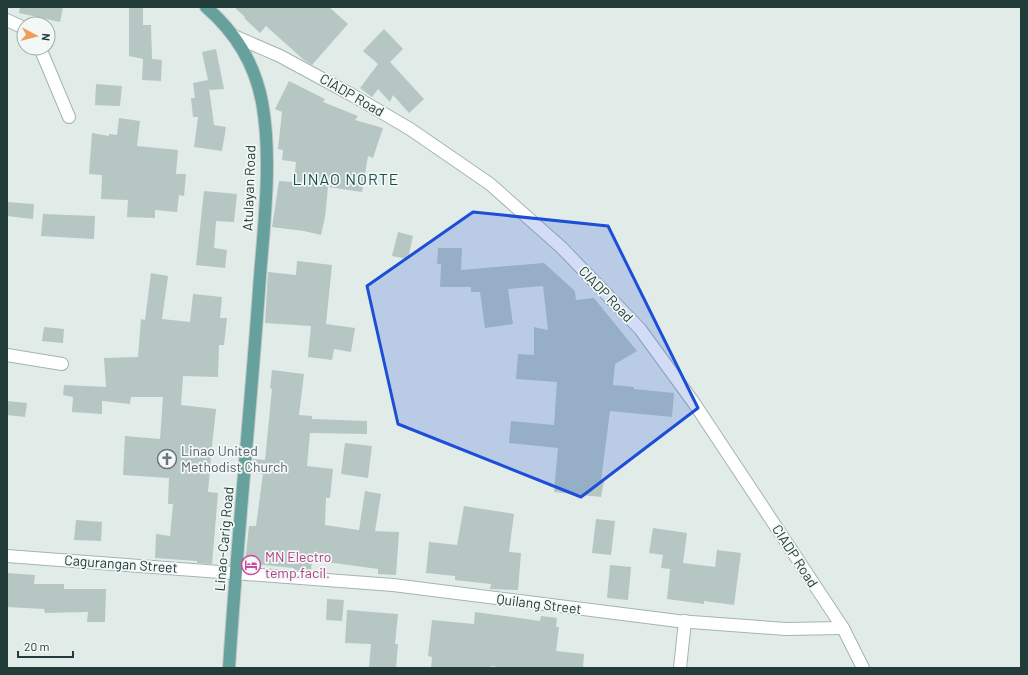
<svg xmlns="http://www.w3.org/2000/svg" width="1028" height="675" viewBox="0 0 1028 675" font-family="Barlow,sans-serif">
	<rect width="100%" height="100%" fill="#e1ece9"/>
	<g fill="#b6c6c3">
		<path d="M20 7H63L60 22 19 13Z"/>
		<path d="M129 7H143V25H151L152 59 162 60 161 81 142 80 143 59 129 56Z"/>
		<path d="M234 7H329L348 24 312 65 304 60 266 26 260 33 244 18 245 17Z"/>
		<path d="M384 29 403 49 390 62 424 99 409 113 393 95 390 102 378 89 372 97 360 88 378 64 363 51Z"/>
		<path d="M216 49 224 89 210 90 209 88 214 125 226 127 222 151 194 147 198 117H193L191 98H195L193 83 208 80 202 52Z"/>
		<path d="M289 81 325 99 323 102 358 116 355 120 383 128 373 158 368 156 362 192 328 187 325 217 321 235 304 231 272 227 279 181 294 182 296 162 282 160 283 150 278 149 282 112 275 109Z"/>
		<path d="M96 84 122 86 120 106 95 105Z"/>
		<path d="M119 118 140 121 137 146 178 150 176 174H186L184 196 179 195 177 212 155 210V218L127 217 128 200 101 199 102 175 89 174 92 133 109 136V134L117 135Z"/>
		<path d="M204 191 237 194 234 222 216 221 214 248 227 250 225 268 196 265Z"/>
		<path d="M7 202 34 204 33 219 7 216Z"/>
		<path d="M43 214 95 216 94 239 41 236Z"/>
		<path d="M398 232 413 236 408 259 392 256Z"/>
		<path d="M438 248H462L461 270 544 263 575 291 576 300 594 298 637 351 615 364 613 385 634 387V389L674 393 672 417 610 411 601 481H604L601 497 554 492 558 448 509 443 511 421 554 425 557 382 516 379 518 354 534 355V327L548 330 543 286 508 289 513 324 485 328 480 292H471V287H440L441 264H437Z"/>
		<path d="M297 261 332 265 326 324 355 328 351 352 334 349 332 360 308 357 311 326 265 323 268 272 296 275Z"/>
		<path d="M151 273 168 276 162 319 190 322 193 294 222 297 220 318H227L224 345H219L218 377 183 376 181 405 216 409 212 446 208 492 218 493 212 564 197 563V561L155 558 156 534 170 536 173 504H168L169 478 123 475 125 436 160 439 163 397H131L130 404 102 401V414L72 412 73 397 63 395 64 385 106 387 104 358 138 357 141 319 145 320Z"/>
		<path d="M44 327 64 329 63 343 42 341Z"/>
		<path d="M272 370 304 374 299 415 312 416V419L367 421V434L310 433 307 466 333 469 330 498H326L325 525 359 530 365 491 381 494 375 531 399 532 396 575 378 574V569L312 560 311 571 294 570V568L245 563 249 526H256L263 474 252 473 253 459 265 460 272 389 270 388Z"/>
		<path d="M7 401 27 403 25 417 7 415Z"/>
		<path d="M345 443 372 446 368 478 341 474Z"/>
		<path d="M464 506 514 514 509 552 521 553 518 590 490 589 491 584 455 580V576L426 573 429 542 457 545Z"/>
		<path d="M596 519 615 521 611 555 592 553Z"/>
		<path d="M76 520 102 522 101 541 74 540Z"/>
		<path d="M653 528 687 533 683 563 715 567 717 550 741 553 734 605 704 601V604L667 599 670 569 661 568 663 555 649 553Z"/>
		<path d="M610 565 631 567 628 600 607 598Z"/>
		<path d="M7 573 35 575 34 584H64V589H106L105 622H87L88 612 45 613 44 609 7 607Z"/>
		<path d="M327 599 344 600 342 621 326 620Z"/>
		<path d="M347 610 398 614 395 644H398L396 668H369L371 644 345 643Z"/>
		<path d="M475 612 540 621 541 616 557 618 556 627H559L556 651 584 654 583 668H506L491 666 490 668H431L432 657 428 656 432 620 474 624Z"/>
	</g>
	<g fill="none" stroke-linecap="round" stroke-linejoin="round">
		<g stroke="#a4b4b1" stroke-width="14">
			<g id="minor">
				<path d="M7 20 24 28"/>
				<path d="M234 36 280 56 352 95 410 129 490 184 562 248 640 329 694 403 843 628 863 668"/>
				<path d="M40 48 69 117"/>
				<path d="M7 355 62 364"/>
				<path d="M7 556 393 585 678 621 786 629 843 628"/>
				<path d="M680 668 685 621"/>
			</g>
		</g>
		<g stroke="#c1c8c8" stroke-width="14">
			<path id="major" d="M206 7C235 32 255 65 262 102 273 162 263 230 259 290 250 416 237 542 229 668"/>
		</g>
		<use href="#minor" stroke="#fff" stroke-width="12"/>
		<use href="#major" stroke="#66a19d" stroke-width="12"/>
	</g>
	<path fill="#1d4ed8" fill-opacity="0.2" stroke="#1d4ed8" stroke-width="3" stroke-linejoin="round" d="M473 212 608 226 698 408 581 497 398 424 367 286Z"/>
	<defs>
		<g id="church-ring" transform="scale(1)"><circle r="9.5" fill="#f2f8f6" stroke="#6b7280" stroke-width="1.5"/><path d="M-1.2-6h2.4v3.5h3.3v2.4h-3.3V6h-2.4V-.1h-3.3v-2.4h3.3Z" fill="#6b7280"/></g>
		<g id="hotel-ring" transform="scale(1)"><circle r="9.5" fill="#f2f8f6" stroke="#d1479c" stroke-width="1.5"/><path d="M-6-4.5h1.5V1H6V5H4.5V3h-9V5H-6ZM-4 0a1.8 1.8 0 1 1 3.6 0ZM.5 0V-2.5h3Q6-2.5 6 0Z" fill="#d1479c"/></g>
	</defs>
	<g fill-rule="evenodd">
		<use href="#church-ring" x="167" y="459"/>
		<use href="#hotel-ring" x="251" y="565"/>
	</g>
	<g text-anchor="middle" stroke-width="3.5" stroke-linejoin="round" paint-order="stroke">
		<g font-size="14" fill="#223c3a" stroke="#f2f8f6">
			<text transform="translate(352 95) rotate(30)" y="5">CIADP Road</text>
			<text transform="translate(249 188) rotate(-88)" y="5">Atulayan Road</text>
			<text transform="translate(606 294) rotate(46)" y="5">CIADP Road</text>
			<text transform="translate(224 539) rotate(-85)" y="5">Linao-Carig Road</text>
			<text transform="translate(795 556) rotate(57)" y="5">CIADP Road</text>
			<text transform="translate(121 564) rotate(4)" y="5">Cagurangan Street</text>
			<text transform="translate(539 604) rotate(7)" y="5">Quilang Street</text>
		</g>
		<g font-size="14" fill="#5b616d" stroke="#f2f8f6" text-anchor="start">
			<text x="181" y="456">Linao United<tspan x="181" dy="16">Methodist Church</tspan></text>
		</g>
		<g font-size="14" fill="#b23c85" stroke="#f2f8f6" text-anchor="start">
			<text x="265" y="562">MN Electro<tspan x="265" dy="16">temp.facil.</tspan></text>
		</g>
		<g font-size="16" letter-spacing="1" fill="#1e4e4c" stroke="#f2f8f6">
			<text x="346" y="185">LINAO NORTE</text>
		</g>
	</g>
	<rect width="1028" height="675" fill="none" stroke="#223c3a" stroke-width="16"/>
	<g transform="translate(36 36) rotate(97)"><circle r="19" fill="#f2f8f6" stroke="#9fadab"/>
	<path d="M0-3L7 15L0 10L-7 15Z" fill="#f19d5a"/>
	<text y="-6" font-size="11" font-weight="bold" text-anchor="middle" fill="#223c3a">N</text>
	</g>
	<path d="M18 651v6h55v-6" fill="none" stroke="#223c3a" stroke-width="2"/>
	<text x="24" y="651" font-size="12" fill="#223c3a" stroke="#f2f8f6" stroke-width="3" paint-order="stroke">20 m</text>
</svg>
